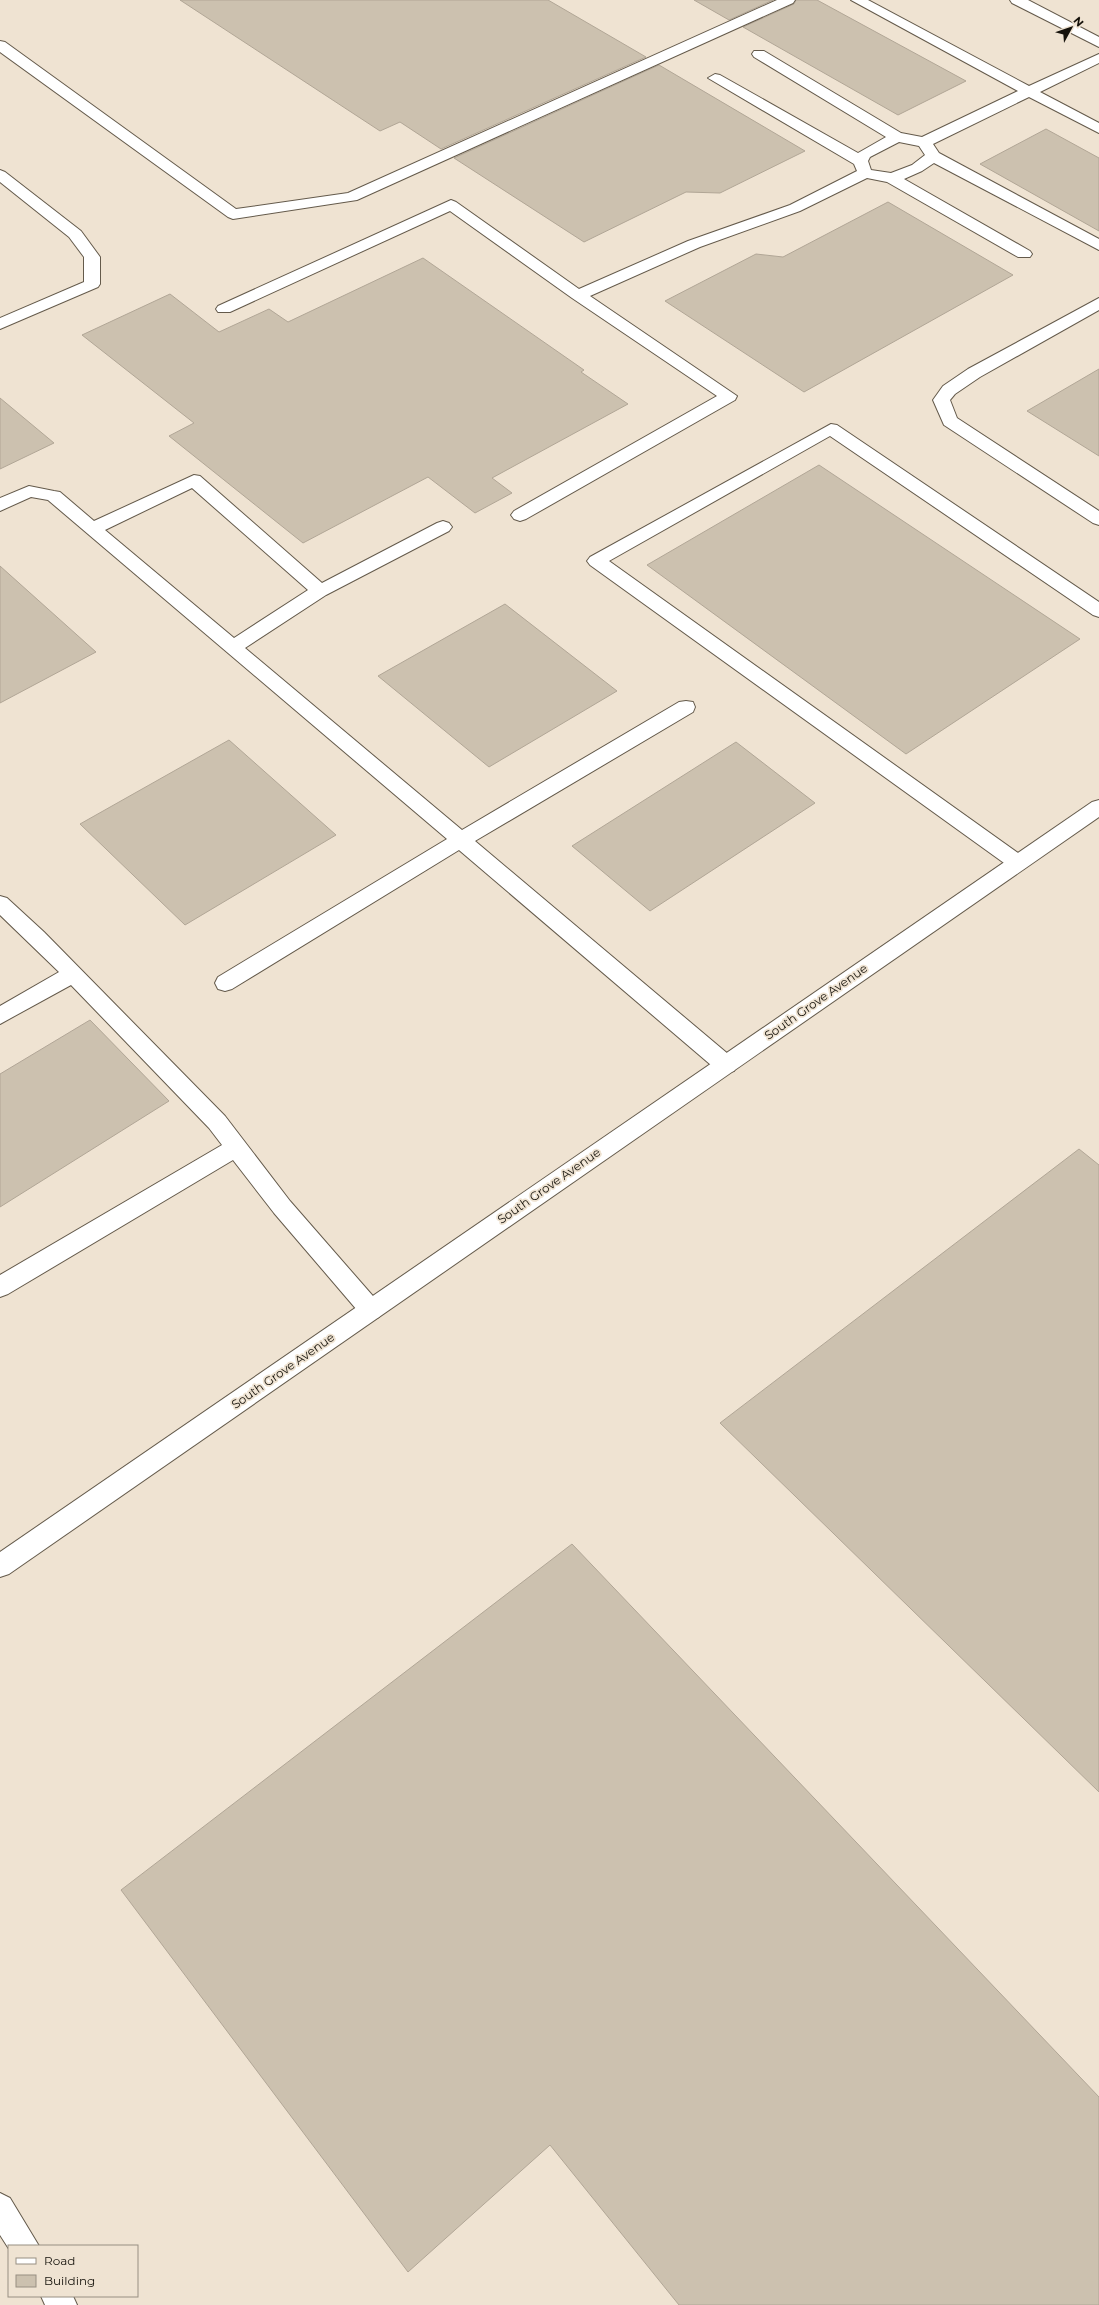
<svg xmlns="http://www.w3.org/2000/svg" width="1099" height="2305" viewBox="0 0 1099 2305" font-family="Montserrat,sans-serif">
	<rect width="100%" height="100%" fill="#efe3d2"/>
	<g fill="#ccc1af" stroke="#b1a696">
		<path d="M180 0H548L646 57 441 149 400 122 380 131Z"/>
		<path d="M694 0H773L729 20Z"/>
		<path d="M796 0H817L966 81 898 115 743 27 794 4Z"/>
		<path d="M659 65 805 151 720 193 686 192 584 242 454 158Z"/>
		<path d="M1046 129 1099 158V231L980 164Z"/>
		<path d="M888 202 1013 275 804 392 665 301 756 254 783 257Z"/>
		<path d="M423 258 584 370 581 372 628 404 492 478 512 493 475 513 428 477 303 543 169 436 194 423 82 335 170 294 219 332 269 309 288 322Z"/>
		<path d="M1099 369V456L1027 411Z"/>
		<path d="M0 398 54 443 0 469Z"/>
		<path d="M819 465 1080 639 906 754 647 565Z"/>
		<path d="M0 566 96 652 0 703Z"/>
		<path d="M505 604 617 691 489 767 378 676Z"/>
		<path d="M229 740 336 835 185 925 80 824Z"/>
		<path d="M736 742 815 803 650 911 572 846Z"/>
		<path d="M90 1020 169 1101 0 1207V1074Z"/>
		<path d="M1079 1149 1099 1165V1792L720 1423Z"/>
		<path d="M572 1544 1099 2097V2305H679L550 2145 408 2272 121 1890Z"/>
	</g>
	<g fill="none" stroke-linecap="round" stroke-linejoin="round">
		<g stroke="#645a4b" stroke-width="2">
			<g id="minor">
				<path d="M777 0H795L793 3 357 200 233 219 228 217 0 52V41L5 42 236 209 348 193Z"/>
				<path d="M851 0H868L1029 86 1099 54V63L1040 92 1099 123V133L1029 97 933 144 939 153 1099 239V250L934 163 922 171 904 179 1030 251 1032 254 1030 257H1018L887 182 867 178 800 211 700 247 590 296 737 396 735 400 526 519 520 521 514 519 511 515 514 511 717 396 572 298 450 211 230 312H218L216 309 218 306 451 200 456 202 579 289 688 241 790 205 857 171 854 164 708 78 715 74 720 75 858 153 886 137 754 57 752 54 754 51H764L901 133 922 137 1018 91ZM899 142 919 146 925 155 912 165 891 173 871 170 868 161 870 157Z"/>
				<path d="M1010 0H1028L1099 37V47L1012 3Z"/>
				<path d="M0 170 5 172 81 231 100 257V284L98 287 0 329V318L84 282V257L69 237 0 182Z"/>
				<path d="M1099 298V310L980 377 955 394 950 400 957 418 1099 511V525L1093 523 944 425 933 400 943 386 968 369Z"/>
				<path d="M831 424 837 425 1099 602V617L1093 615 830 436 609 561 1025 858 1028 863 1025 868 1018 870 1011 868 590 565 587 561 590 557Z"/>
				<path d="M194 475 200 476 322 583 437 523 443 521 449 523 452 527 449 531 326 595 245 648 462 830 679 702 686 701 693 702 695 707 693 712 475 841 734 1059 737 1065 734 1071 726 1073 718 1071 459 850 232 989 225 991 218 989 215 983 218 977 447 839 48 500 31 497 0 511V498L29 486 54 491 60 492 94 521ZM192 488 308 590 234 638 105 530Z"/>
				<path d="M0 896 7 898 44 932 225 1116 290 1201 379 1303 383 1310 379 1317 371 1320 363 1317 274 1213 233 1160 8 1294 0 1297V1275L222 1145 209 1128 71 985 0 1024V1006L59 972 0 915Z"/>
				<path d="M0 2193 10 2198 39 2246H9V2249L0 2235Z"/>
				<path d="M41 2296H73L77 2305H45Z"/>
			</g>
		</g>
		<g stroke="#645a4b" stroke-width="2">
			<path id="major" d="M1099 800V817L9 1574 0 1577V1552L1092 802Z"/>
		</g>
		<use href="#minor" fill="#fff" fill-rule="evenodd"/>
		<use href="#major" fill="#fff" fill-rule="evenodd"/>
	</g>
	<g text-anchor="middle" stroke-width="3.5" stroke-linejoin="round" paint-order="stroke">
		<g font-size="12" fill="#15120b" stroke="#efe3d2">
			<text transform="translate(816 1002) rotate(-35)" y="4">South Grove Avenue</text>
			<text transform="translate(549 1186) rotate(-35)" y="4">South Grove Avenue</text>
			<text transform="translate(283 1371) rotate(-35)" y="4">South Grove Avenue</text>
		</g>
	</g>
	<rect x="8" y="2245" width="130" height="52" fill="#efe3d2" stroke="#988f82"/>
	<rect x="16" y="2258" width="20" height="6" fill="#ffffff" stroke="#988f82"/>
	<text x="44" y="2265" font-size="12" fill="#15120b">Road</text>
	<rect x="16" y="2275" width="20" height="12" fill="#ccc1af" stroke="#988f82"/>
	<text x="44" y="2285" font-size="12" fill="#15120b">Building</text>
	<g transform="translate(1071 28) rotate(50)" stroke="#efe3d2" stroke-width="3" paint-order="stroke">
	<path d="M0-3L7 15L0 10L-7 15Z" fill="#15120b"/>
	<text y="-6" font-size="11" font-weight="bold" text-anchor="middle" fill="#15120b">N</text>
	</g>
</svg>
